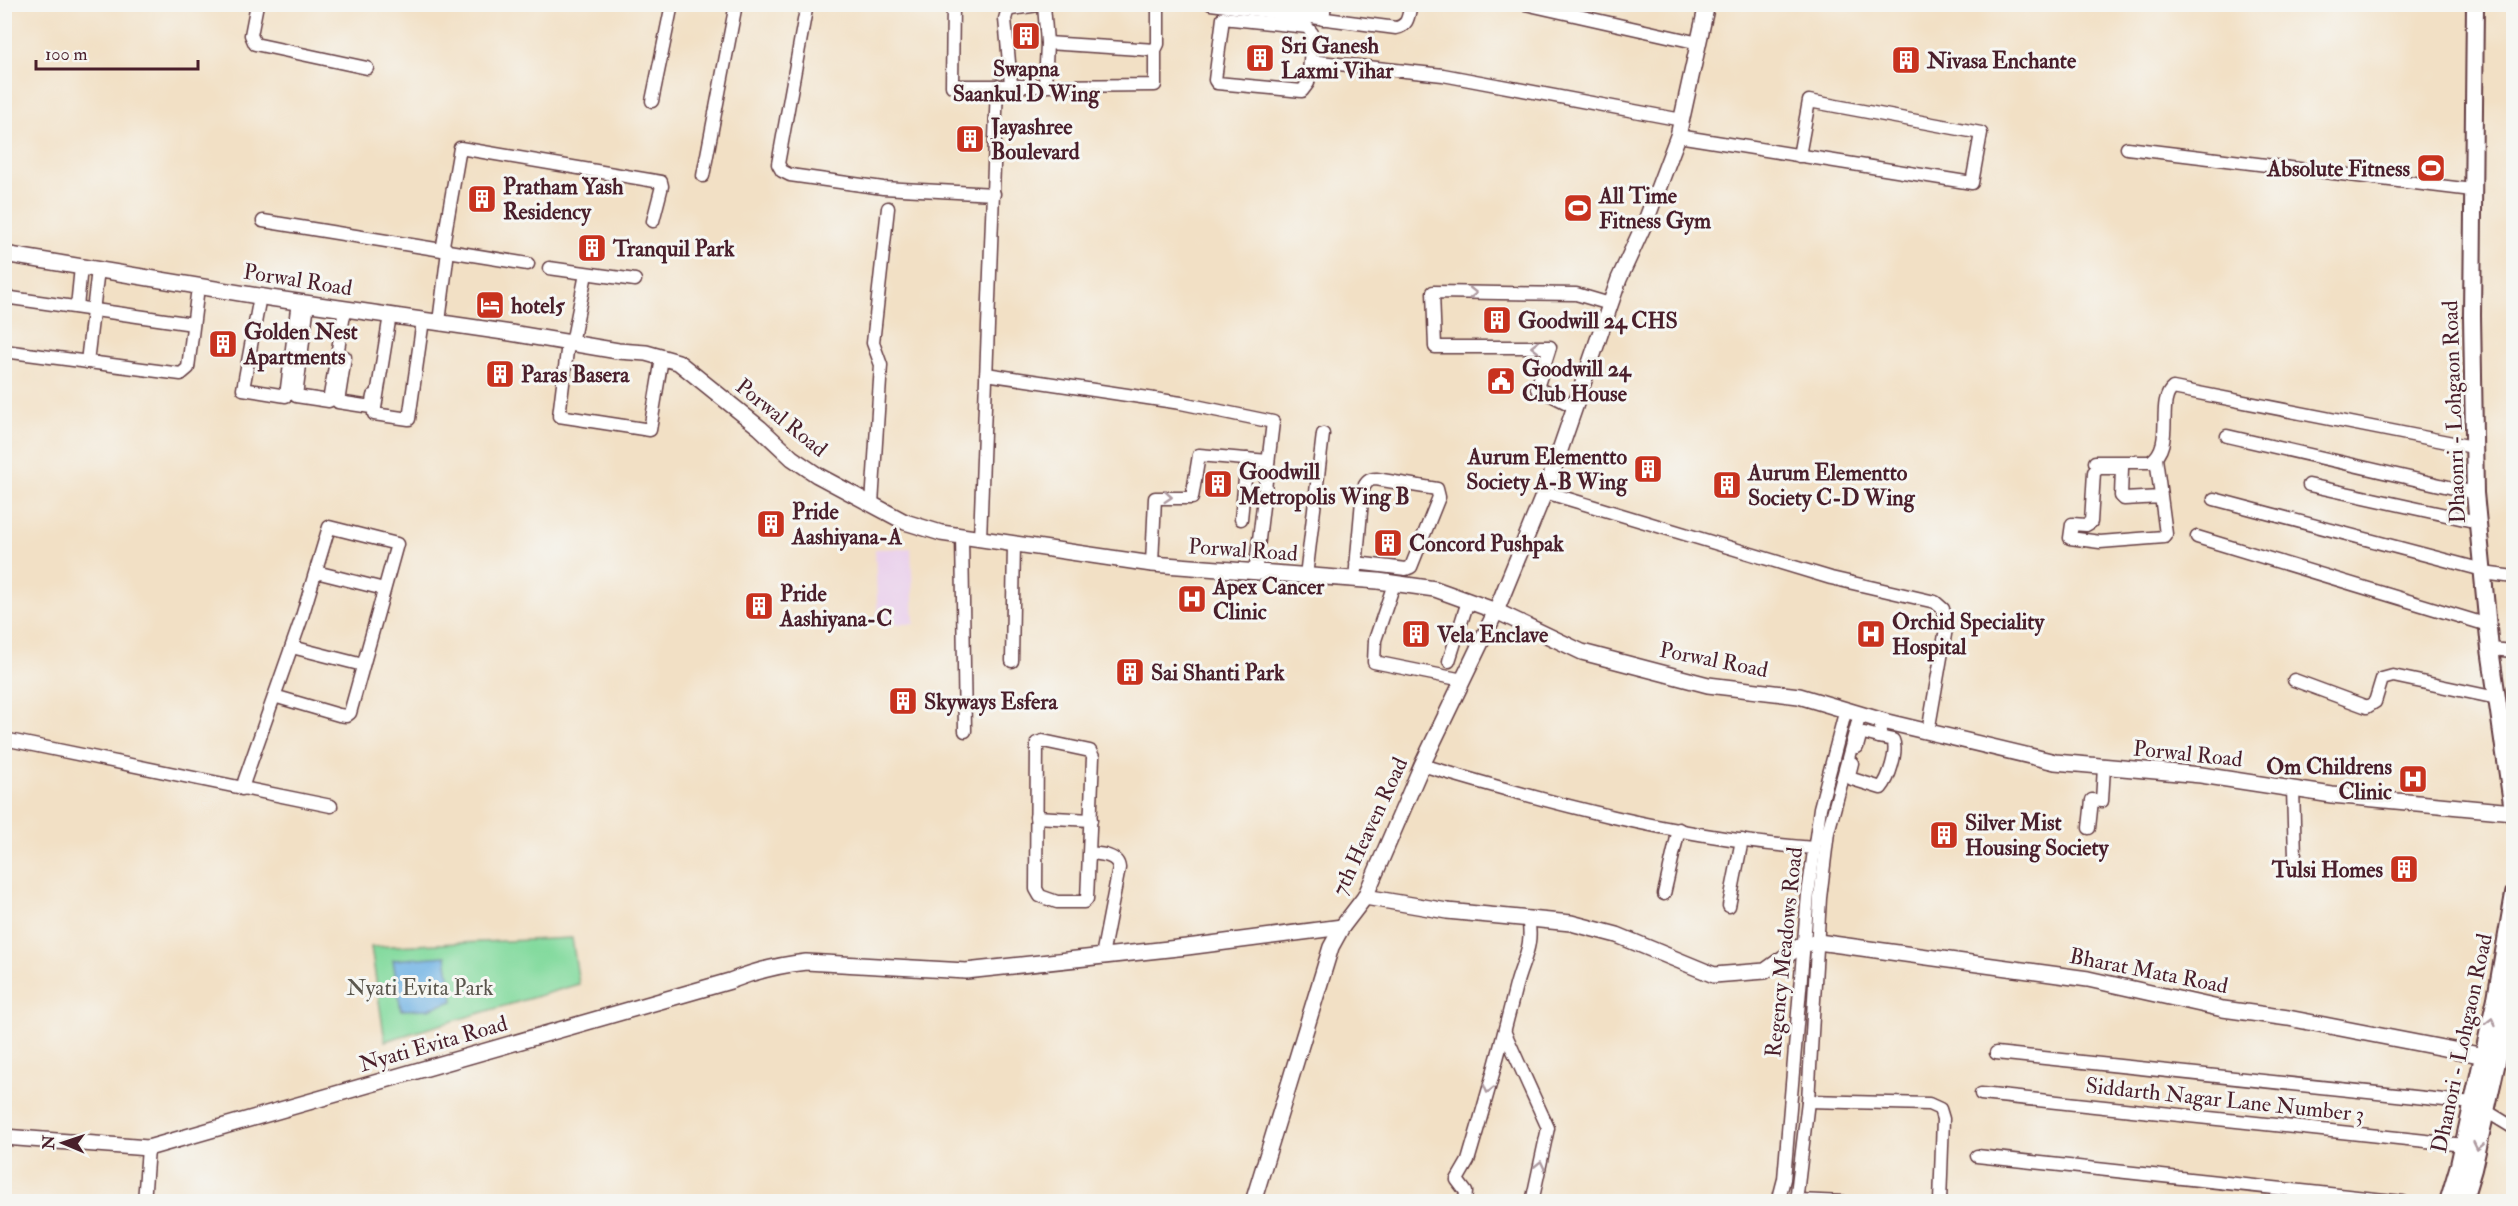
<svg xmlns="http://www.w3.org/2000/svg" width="2518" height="1206" viewBox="0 0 2518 1206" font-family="'IM FELL Double Pica',serif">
	<rect width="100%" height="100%" fill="#f6f6f2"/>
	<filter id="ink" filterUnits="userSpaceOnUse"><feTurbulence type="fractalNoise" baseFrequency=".0167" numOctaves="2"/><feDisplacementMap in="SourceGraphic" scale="12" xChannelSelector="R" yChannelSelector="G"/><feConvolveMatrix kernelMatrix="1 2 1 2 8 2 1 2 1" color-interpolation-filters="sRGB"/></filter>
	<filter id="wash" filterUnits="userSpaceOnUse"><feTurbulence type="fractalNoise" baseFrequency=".008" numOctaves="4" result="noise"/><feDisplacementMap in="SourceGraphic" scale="24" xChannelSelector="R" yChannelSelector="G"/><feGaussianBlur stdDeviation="1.35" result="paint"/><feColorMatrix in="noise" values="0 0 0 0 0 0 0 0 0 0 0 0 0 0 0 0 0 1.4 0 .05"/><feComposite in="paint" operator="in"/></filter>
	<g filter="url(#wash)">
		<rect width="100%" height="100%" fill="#f2e0c5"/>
		<path fill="#ead1ec" d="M911 548 914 624H878L875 549Z"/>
		<path fill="#83da9e" stroke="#667c64" stroke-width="1.5" d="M572 938 579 984 385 1041 371 947Z"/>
		<path fill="#6fb2e4" stroke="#5c6888" stroke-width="1.5" d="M446 956 453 1001 428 1009 401 1010 393 960Z"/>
	</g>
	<g filter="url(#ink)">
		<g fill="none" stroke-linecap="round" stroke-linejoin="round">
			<g stroke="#633c42" stroke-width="15">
				<g id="minor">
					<path d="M257 4 251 35 255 44 367 68"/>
					<path d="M807 4 778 164 782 171 790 175 883 188 994 194"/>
					<path d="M953 4 952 86H997L980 539"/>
					<path d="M1211 4 1396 28C1409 25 1408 16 1411 4"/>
					<path d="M1525 4 1699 43"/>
					<path d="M1323 19 1325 4"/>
					<path d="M1047 43 1155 50 1158 44V4"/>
					<path d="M1310 61 1312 33 1307 27 1223 18 1215 80 1217 83 1302 91 1308 83 1310 61 1443 75 1682 120"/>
					<path d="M1011 84 1005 19 1007 12 1011 9 1045 4"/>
					<path d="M997 86H1045L1047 43 1044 5"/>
					<path d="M1045 86 1155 85V50"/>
					<path d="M652 101 672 4"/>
					<path d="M1678 136 1972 183 1981 133 1809 101 1799 156"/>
					<path d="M2127 148 2472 190"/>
					<path d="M703 176 736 4"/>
					<path d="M263 221 448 251 439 322"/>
					<path d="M528 264 448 251 443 245 460 148 661 182 662 186 653 221"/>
					<path d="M549 268 635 280"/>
					<path d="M260 296 243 389 286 396 298 301"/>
					<path d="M4 297 193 324"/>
					<path d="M308 303 296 396 329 401 345 309"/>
					<path d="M77 307 81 267"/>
					<path d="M390 315 374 414 409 419 423 320"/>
					<path d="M568 343 559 416 650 430 662 358"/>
					<path d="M572 343 586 274"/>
					<path d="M4 351 181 374 188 368 197 295"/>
					<path d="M345 357 338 402 371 407 373 396"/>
					<path d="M87 362 98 269"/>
					<path d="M986 374 1181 403 1273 422 1255 573"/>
					<path d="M1575 407 1537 388 1550 347H1435L1433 292 1576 294 1610 304"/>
					<path d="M2227 436 2475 493"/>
					<path d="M2156 458 2166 534 2164 537 2100 542 2070 538 2072 524 2086 525 2091 522 2094 472 2099 468H2122L2121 496 2124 499 2161 497"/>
					<path d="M2095 462H2150C2176 446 2155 402 2173 388L2473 447"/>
					<path d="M2309 485 2478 522"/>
					<path d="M1545 492 1831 578 1935 602 1943 609 1947 623 1928 732"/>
					<path d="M2214 499 2483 570"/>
					<path d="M872 504 881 365 873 343 888 208"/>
					<path d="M1241 519 1247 459"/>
					<path d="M962 536 965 731"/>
					<path d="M2197 537 2488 625"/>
					<path d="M1152 564 1155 498H1192L1199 455 1268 461"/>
					<path d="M316 572 384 589"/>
					<path d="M2483 573 2514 577"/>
					<path d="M1306 576 1323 434"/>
					<path d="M1355 579 1363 489C1366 482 1369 479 1376 479L1437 489 1439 497 1411 567 1406 569 1356 563"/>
					<path d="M1394 584 1375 640 1374 662 1463 680"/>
					<path d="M292 647 363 665"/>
					<path d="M2490 649 2514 651"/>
					<path d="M1012 661 1014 544"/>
					<path d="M1449 661 1468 601"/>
					<path d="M2294 680 2367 707 2375 702 2382 679 2393 676 2497 698"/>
					<path d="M4 739 331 806"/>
					<path d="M1857 747 1860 736 1864 733 1879 737"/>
					<path d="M1852 763 1849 775 1852 779 1881 788C1889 779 1898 751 1893 740L1879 737 1883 721"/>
					<path d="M1422 765C1549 803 1681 839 1814 848"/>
					<path d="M242 789 245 779 301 620 329 527 397 544 350 713 346 716 339 715 274 696"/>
					<path d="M2293 789 2295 857"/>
					<path d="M1036 817 1091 820"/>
					<path d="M2089 828 2092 800 2102 801 2104 767"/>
					<path d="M1089 853 1087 899 1084 902H1057L1040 896 1036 889 1037 743 1043 741 1090 751 1093 757 1089 853C1101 854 1118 855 1119 868L1102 956"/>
					<path d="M1664 894 1679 829"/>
					<path d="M1729 906 1742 840"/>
					<path d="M1505 1033 1548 1128 1532 1202"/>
					<path d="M1996 1053 2473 1103 2514 1128"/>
					<path d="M1981 1094 2464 1145"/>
					<path d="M1808 1101 1929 1104 1940 1109 1943 1119 1940 1202"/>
					<path d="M1977 1156 2403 1202"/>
					<path d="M1797 1200 1844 1202"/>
					<path d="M144 1202 148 1148"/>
					<path d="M1465 1202 1466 1192 1457 1180 1468 1161C1485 1104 1501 1046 1515 989 1522 960 1534 948 1528 918"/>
					<path d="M1778 1202 1784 1179 1808 894 1820 808 1846 709"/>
					<path d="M1796 1202 1808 1101 1820 898 1828 832 1860 714"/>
				</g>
			</g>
			<g stroke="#633c42" stroke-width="18">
				<g id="tertiary">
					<path d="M4 254 270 298 511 333 618 351 646 353 678 362 760 428 792 458 817 475 905 522 941 533 1152 564 1378 581 1435 589 1496 611 1582 652 1708 685 1799 696 1883 721 2055 762 2201 775 2332 795 2513 812"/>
					<path d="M1365 897 1447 911 1571 923 1617 935 1714 975 1765 971 1803 944 1818 942 2088 979 2223 1009 2288 1018 2495 1058"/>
					<path d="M4 1137 148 1148 730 981C755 971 779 965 806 962L966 971 1187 947 1342 927"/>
					<path d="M1253 1202 1331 947 1342 927 1365 897 1422 765 1496 611 1550 479 1619 279 1647 218 1678 136 1707 4"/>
				</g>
			</g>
			<g stroke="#633c42" stroke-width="20">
				<g id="secondary">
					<path d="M2475 4 2472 316 2475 493 2490 649 2514 817"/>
					<path d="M2448 1202 2459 1165 2496 998 2514 894"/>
					<path d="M2463 1202 2473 1169 2514 986"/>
				</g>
			</g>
			<use href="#minor" stroke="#fff" stroke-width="12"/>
			<use href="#tertiary" stroke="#fff" stroke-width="15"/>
			<use href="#secondary" stroke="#fff" stroke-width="16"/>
		</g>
		<defs><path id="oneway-chevron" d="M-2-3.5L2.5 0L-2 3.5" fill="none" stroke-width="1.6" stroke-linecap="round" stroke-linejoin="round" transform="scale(1.5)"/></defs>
		<g stroke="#ae9aa0">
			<use href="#oneway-chevron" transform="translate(1473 293) rotate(1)"/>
			<use href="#oneway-chevron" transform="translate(1535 347) rotate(-180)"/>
			<use href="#oneway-chevron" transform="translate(1168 497) rotate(4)"/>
			<use href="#oneway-chevron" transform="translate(2491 1022) rotate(-77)"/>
			<use href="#oneway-chevron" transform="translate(1488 1089) rotate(105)"/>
			<use href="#oneway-chevron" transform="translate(2478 1146) rotate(102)"/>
			<use href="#oneway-chevron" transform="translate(1540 1165) rotate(-77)"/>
		</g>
	</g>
	<defs>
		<g id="building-square" transform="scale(1.5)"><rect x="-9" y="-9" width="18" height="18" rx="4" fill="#c8321e" stroke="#f6f6f2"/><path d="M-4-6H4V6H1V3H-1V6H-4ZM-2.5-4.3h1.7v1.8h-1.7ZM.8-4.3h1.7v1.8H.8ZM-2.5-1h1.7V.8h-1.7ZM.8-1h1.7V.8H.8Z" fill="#fff"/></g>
		<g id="stadium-square" transform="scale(1.5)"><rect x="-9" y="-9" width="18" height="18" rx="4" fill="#c8321e" stroke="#f6f6f2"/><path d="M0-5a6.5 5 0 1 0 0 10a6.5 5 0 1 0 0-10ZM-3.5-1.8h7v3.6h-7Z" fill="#fff"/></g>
		<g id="hotel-square" transform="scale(1.5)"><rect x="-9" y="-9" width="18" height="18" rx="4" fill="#c8321e" stroke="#f6f6f2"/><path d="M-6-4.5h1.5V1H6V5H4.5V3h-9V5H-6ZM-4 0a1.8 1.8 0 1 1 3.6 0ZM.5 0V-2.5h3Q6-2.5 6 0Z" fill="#fff"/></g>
		<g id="civic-square" transform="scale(1.5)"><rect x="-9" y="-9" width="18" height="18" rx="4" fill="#c8321e" stroke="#f6f6f2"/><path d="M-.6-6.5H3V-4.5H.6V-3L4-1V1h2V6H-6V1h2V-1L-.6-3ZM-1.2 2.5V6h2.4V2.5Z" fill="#fff"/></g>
		<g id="hospital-square" transform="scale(1.5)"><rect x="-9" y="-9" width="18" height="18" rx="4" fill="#c8321e" stroke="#f6f6f2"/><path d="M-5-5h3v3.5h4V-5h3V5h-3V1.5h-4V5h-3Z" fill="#fff"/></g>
	</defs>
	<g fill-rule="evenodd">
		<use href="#building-square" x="1026" y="36"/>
		<use href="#building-square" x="1260" y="58"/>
		<use href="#building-square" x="1906" y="60"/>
		<use href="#building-square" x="970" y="139"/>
		<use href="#stadium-square" x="2431" y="168"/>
		<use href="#building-square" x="482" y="199"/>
		<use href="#stadium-square" x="1578" y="208"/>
		<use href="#building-square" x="592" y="248"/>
		<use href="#hotel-square" x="490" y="305"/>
		<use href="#building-square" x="1497" y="320"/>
		<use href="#building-square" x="223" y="344"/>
		<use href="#building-square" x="500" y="374"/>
		<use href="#civic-square" x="1501" y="381"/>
		<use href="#building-square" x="1648" y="469"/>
		<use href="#building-square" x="1218" y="484"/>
		<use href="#building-square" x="1727" y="485"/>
		<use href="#building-square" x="771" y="524"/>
		<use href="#building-square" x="1388" y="543"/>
		<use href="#hospital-square" x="1192" y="599"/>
		<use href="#building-square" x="759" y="606"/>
		<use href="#building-square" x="1416" y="634"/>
		<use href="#hospital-square" x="1871" y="634"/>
		<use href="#building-square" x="1130" y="672"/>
		<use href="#building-square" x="903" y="701"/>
		<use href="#hospital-square" x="2413" y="779"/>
		<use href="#building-square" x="1944" y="835"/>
		<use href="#building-square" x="2404" y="869"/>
	</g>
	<g text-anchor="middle" stroke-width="6" stroke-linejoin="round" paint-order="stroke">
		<g font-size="22" font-weight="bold" fill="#4a1f2b" stroke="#f6f6f2" text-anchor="start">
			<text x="1281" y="53">Sri Ganesh<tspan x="1281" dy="25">Laxmi Vihar</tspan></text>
			<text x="1927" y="68">Nivasa Enchante</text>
			<text x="1026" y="76" text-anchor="middle">Swapna<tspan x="1026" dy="25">Saankul D Wing</tspan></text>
			<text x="991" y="134">Jayashree<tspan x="991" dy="25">Boulevard</tspan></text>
			<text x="2410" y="176" text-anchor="end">Absolute Fitness</text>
			<text x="503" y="194">Pratham Yash<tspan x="503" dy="25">Residency</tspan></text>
			<text x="1599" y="203">All Time<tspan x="1599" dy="25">Fitness Gym</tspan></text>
			<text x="613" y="256">Tranquil Park</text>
			<text x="511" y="313">hotel5</text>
			<text x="1518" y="328">Goodwill 24 CHS</text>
			<text x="244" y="339">Golden Nest<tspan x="244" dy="25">Apartments</tspan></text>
			<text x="1522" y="376">Goodwill 24<tspan x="1522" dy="25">Club House</tspan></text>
			<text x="521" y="382">Paras Basera</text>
			<text x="1627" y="464" text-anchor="end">Aurum Elementto<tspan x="1627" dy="25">Society A-B Wing</tspan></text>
			<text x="1239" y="479">Goodwill<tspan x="1239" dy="25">Metropolis Wing B</tspan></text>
			<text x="1748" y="480">Aurum Elementto<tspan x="1748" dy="25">Society C-D Wing</tspan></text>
			<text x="792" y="519">Pride<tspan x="792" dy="25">Aashiyana-A</tspan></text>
			<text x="1409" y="551">Concord Pushpak</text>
			<text x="1213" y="594">Apex Cancer<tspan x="1213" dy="25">Clinic</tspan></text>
			<text x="780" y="601">Pride<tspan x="780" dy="25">Aashiyana-C</tspan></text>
			<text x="1892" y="629">Orchid Speciality<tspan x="1892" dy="25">Hospital</tspan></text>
			<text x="1437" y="642">Vela Enclave</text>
			<text x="1151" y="680">Sai Shanti Park</text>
			<text x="924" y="709">Skyways Esfera</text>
			<text x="2392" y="774" text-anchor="end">Om Childrens<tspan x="2392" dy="25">Clinic</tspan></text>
			<text x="1965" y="830">Silver Mist<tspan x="1965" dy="25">Housing Society</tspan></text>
			<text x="2383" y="877" text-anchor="end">Tulsi Homes</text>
		</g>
		<g font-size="22" fill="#4a1f2b" stroke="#f6f6f2">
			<text transform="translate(298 279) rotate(9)" y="8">Porwal Road</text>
			<text transform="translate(2453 412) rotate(-92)" y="8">Dhaonri - Lohgaon Road</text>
			<text transform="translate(782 417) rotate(39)" y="8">Porwal Road</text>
			<text transform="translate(1243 549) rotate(4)" y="8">Porwal Road</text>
			<text transform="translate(1714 659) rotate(11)" y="8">Porwal Road</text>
			<text transform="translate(2188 753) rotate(6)" y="8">Porwal Road</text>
			<text transform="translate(1369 826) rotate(-65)" y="8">7th Heaven Road</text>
			<text transform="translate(1783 952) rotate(-84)" y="8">Regency Meadows Road</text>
			<text transform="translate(2149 970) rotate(11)" y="8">Bharat Mata Road</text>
			<text transform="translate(433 1043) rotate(-16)" y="8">Nyati Evita Road</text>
			<text transform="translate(2461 1043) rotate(-78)" y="8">Dhanori - Lohgaon Road</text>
			<text transform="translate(2225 1099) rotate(6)" y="8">Siddarth Nagar Lane Number 3</text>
		</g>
		<g font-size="22" fill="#5b574e" stroke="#f6f6f2">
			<text x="420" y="995">Nyati Evita Park</text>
		</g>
	</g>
	<rect width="2518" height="1206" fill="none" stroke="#f6f6f2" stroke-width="24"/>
	<g transform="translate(63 1143) rotate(272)" stroke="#f6f6f2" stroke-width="4.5" paint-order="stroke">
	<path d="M0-4.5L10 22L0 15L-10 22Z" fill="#4a1f2b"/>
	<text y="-9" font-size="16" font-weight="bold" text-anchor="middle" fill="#4a1f2b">N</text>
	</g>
	<path d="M36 60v9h162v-9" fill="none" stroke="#4a1f2b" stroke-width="3"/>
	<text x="45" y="60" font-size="18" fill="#4a1f2b" stroke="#f6f6f2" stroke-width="4.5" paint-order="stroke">100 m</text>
</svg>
